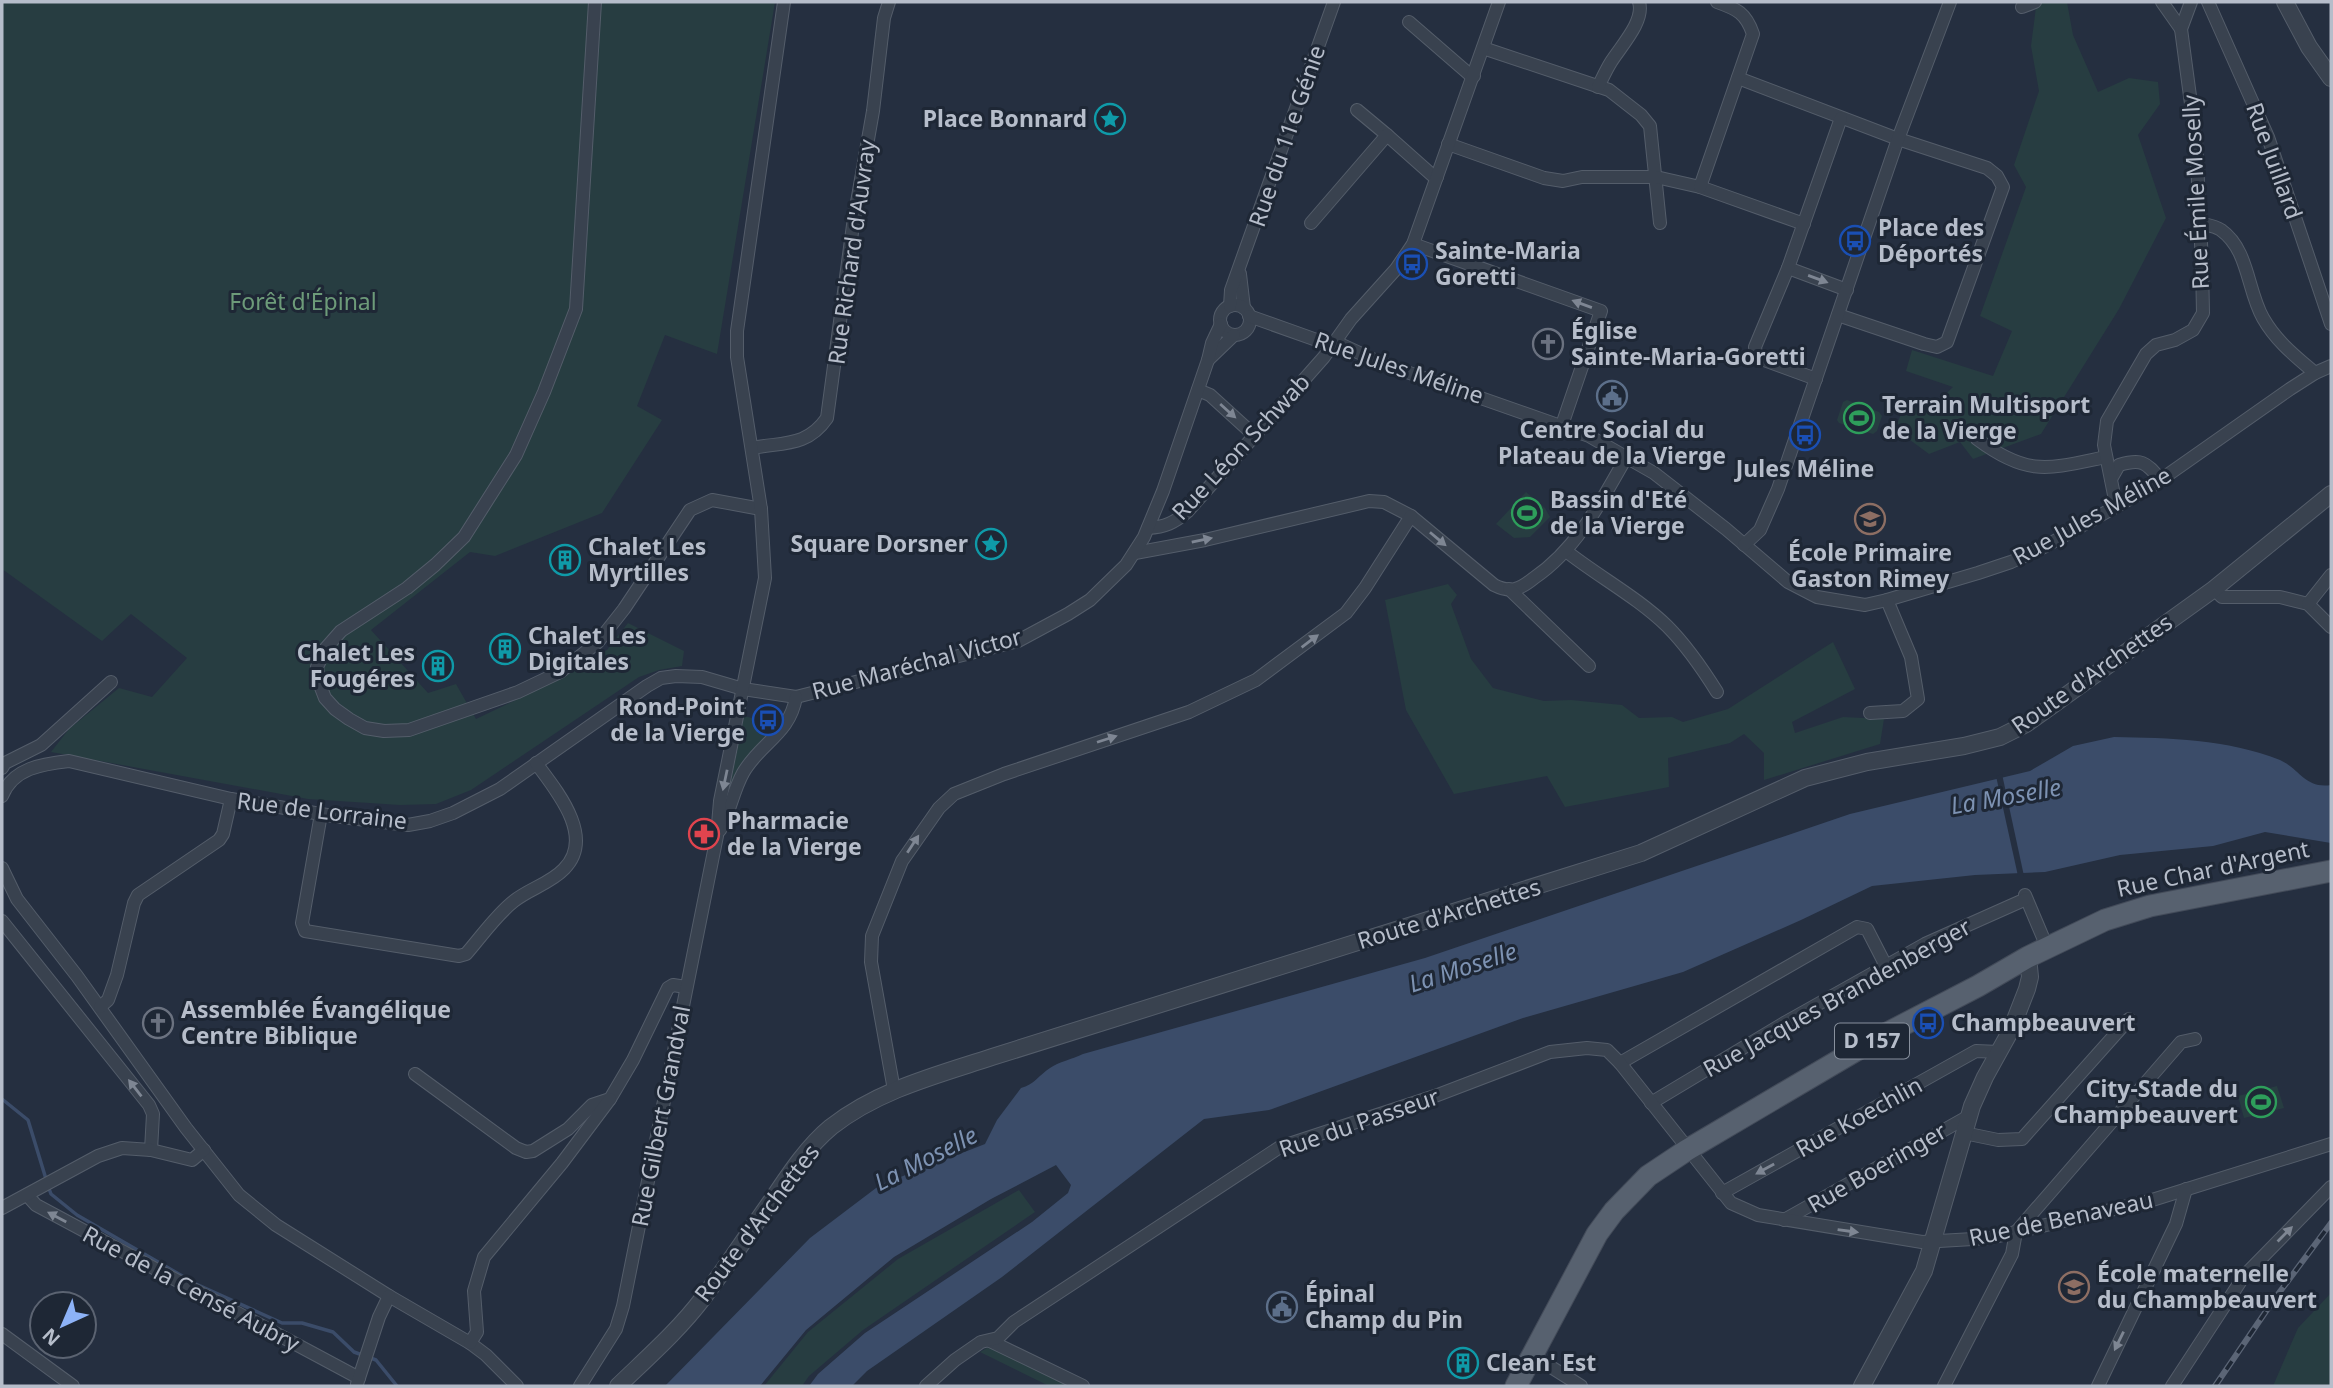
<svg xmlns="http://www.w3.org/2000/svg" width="2333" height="1388" viewBox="0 0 2333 1388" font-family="'Noto Sans',sans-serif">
	<rect width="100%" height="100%" fill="#252f40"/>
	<g fill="#273d41">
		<path d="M2 2H775L717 354 665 335 637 406 662 420 602 513 495 556 470 552 371 630 428 693 456 684 476 719 562 678 607 650 628 623 684 651 682 666 659 670 639 677 471 790 436 804 400 805 308 799 51 752 69 729 119 688 152 697 187 658 131 614 102 641 2 569Z"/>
		<path d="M2028 2H2067L2073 35 2098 92 2129 78 2158 82 2160 104 2138 135 2166 218 2119 309 2041 434 1973 459 1960 442 1929 454 1895 429 1903 409 1932 407 1953 387 1906 371 1912 350 1993 376 2012 331 1980 316 2026 187 2014 165 2039 91 2031 46 2036 7Z"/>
		<path d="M1847 400 1879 412 1882 416 1877 431 1873 434 1839 423 1837 420 1843 402Z"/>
		<path d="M1526 492 1545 508 1550 517 1530 537 1514 538 1496 524Z"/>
		<path d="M1448 584 1457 595 1451 604 1471 659 1493 688 1544 701 1571 700 1622 705 1639 718 1672 717 1683 722 1728 709 1833 642 1855 689 1792 722 1795 733 1843 717 1884 719 1880 744 1764 780V753L1744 734 1730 743 1668 758 1669 787 1565 807 1547 776 1454 794 1406 710 1385 600Z"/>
		<path d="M744 716 780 725 728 795Z"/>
		<path d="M2277 1086 2284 1108 2244 1118 2238 1096Z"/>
		<path d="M1019 1190 1035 1212 863 1330 809 1376 802 1386H764L808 1332 898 1259Z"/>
		<path d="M2331 1293V1386H2273L2298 1328Z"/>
		<path d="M987 1348H991L1069 1386H1049L980 1352Z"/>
	</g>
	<path fill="#3b4c69" d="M2114 737C2169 738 2227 739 2280 760 2300 769 2305 789 2331 785V843L2265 832 2213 846 2120 855 2045 872 1975 875 1872 886 1801 920 1683 972 1523 1018 1269 1110 1204 1119 1002 1277 867 1371 852 1386H809L818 1374 865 1333 1032 1222 1068 1193 1071 1185 1056 1165 991 1199 894 1257 806 1330 760 1386H665L810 1238 880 1185 985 1144 997 1120 1021 1088C1034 1085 1039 1075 1050 1068 1058 1062 1073 1059 1083 1054L1425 958 1850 814 2030 771 2073 746Z"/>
	<path fill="#252f40" d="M2002 774 2024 876H2018L1996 776Z"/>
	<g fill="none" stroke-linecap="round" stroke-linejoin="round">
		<g stroke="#3b4c69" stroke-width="3.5">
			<path d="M2 1099 28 1120 46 1179"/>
			<path d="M48 1186 51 1194 77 1215 196 1284 282 1323H302L333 1332 354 1352 376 1360 397 1386"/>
		</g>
		<g stroke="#545d6a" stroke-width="14">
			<g id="minor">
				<path d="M595 2 576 309 544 392 516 455 464 537 435 565 407 588 341 631 326 648 317 667 320 685 325 698 335 709 349 719 365 728 384 731 409 730 518 692 560 672 598 642 624 609 690 510 712 500 761 509"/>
				<path d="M2162 2 2181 29"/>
				<path d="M2208 2 2268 137 2331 324"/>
				<path d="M2022 7 2035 2"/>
				<path d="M1409 22 1469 74 1474 76"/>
				<path d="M1483 48 1609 90 1641 115 1650 126 1660 223"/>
				<path d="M1738 78 1898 139 1987 168 1997 176 2003 187 1947 342 1937 347 1924 344 1838 315"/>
				<path d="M1598 87C1602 79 1606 70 1611 62 1621 46 1645 21 1639 2"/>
				<path d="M1357 110 1387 135"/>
				<path d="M1448 144 1544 178 1563 181 1582 177H1656L1700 187 1804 224"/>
				<path d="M1700 187 1753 34C1746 13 1737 9 1717 2"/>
				<path d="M1311 223 1387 135 1432 175 1437 177"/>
				<path d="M2200 223C2207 225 2215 226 2221 230 2249 250 2247 290 2263 318 2276 341 2295 356 2315 373"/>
				<path d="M1413 244 1601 311 1562 425"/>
				<path d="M1788 268 1847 290"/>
				<path d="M1240 274 1244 308"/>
				<circle cx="1235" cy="320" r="15"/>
				<path d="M1230 306 1231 290 1334 2"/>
				<path d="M1249 316 1325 343 1340 344 1381 363 1589 436 1654 473 1726 529 1788 582 1817 597 1865 605 1887 600 1978 573 2011 562 2044 547 2149 488 2290 389 2315 373 2331 366"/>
				<path d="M1208 360 1234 335"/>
				<path d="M1816 379 1764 360 1756 354 1755 347 1788 268 1841 118"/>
				<path d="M1198 390 1210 395 1255 436"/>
				<path d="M1977 439C2028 477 2048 469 2106 457"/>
				<path d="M752 448C783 442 807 447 827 418L853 225 873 111 884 18 889 2"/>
				<path d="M2111 479 2119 465C2143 458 2146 463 2161 480"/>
				<path d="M2118 505 2114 495 2104 445 2107 421 2146 354 2156 345 2175 340 2193 330 2203 313 2202 264 2196 141 2181 29 2191 2"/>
				<path d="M1148 528C1165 527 1174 523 1187 512L1324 357 1351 319 1396 269 1413 244 1499 2"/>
				<path d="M1744 545 1760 530 1778 489 1898 139 1950 2"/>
				<path d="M1566 551C1599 577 1637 597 1667 626 1687 646 1702 668 1717 692"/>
				<path d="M1135 553 1205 540 1369 501 1384 502 1411 516 1494 585C1500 588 1507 591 1515 589 1521 588 1529 582 1534 578 1577 549 1602 500 1627 456"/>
				<path d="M1509 589 1589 666"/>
				<path d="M2214 589 2222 597H2280L2308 604 2331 627"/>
				<path d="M2308 604 2331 575"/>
				<path d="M1870 713 1903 711 1918 699 1911 657 1887 600"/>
				<path d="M2 768 5 763 41 745 111 682"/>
				<path d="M2 796C13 768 42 764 69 761L231 799 333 816 408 825 430 821 453 813 500 789 647 686 661 678 676 676 702 677 743 689 796 697 1018 641 1068 614 1090 600 1126 565 1144 537 1163 491 1208 360 1212 343 1221 324"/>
				<path d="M321 814 302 923 305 931 459 956 466 954C481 937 496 915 514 901 529 889 551 883 564 869 596 837 556 790 536 763"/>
				<path d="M720 830C730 812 733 791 743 773 760 743 790 734 796 697"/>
				<path d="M2 868 17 899 77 976 186 1128 239 1195 276 1225 389 1296 470 1343 486 1355 517 1386"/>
				<path d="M2025 895 2047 947"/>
				<path d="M2 921 149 1105 153 1114 151 1150"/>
				<path d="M100 1007 108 1000 117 975 134 903 138 895 219 840 223 834 231 799"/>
				<path d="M1620 1063 1857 927 1867 929 1886 966"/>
				<path d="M415 1074 516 1148 526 1152 533 1151 568 1129 592 1105 610 1099 633 1060 668 988 673 985 686 987"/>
				<path d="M894 1090 871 962 872 936 902 861 939 808 954 794 1004 774 1189 712 1256 680 1346 613 1365 588 1411 516"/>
				<path d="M1651 1103 1786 1022 1925 944 2026 899"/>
				<path d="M1964 1133 1998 1140 2022 1139 2129 1019"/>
				<path d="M1722 1193 1976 1051 1999 1052"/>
				<path d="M27 1195 36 1205 359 1378"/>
				<path d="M2 1208 98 1156 122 1148 151 1150 192 1160 204 1150"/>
				<path d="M1784 1220 1969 1116"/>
				<path d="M2 1334 73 1386"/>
				<path d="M990 1341 1083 1386"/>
				<path d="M470 1343 477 1332 474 1291 484 1257 562 1163 610 1099"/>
				<path d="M1532 1355 1581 1386"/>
				<path d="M357 1384 379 1317 389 1296"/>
				<path d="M580 1386 616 1329 623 1306 717 836 720 801 765 578 761 509 737 357V331L784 2"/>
				<path d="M926 1386 955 1360 981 1342 998 1338 1014 1322 1280 1147 1435 1096 1550 1052 1587 1048 1607 1050 1620 1063 1731 1203 1758 1215 1922 1242 1990 1238 2149 1201 2331 1144"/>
				<path d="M1944 1386 2012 1254 2016 1232 2181 1042 2195 1039"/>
				<path d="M2098 1386 2176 1224 2186 1189"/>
				<path d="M2172 1386 2244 1276 2331 1187"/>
			</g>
		</g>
		<g stroke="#545d6a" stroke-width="18">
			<g id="tertiary">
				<path d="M2285 2 2309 47 2331 78"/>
				<path d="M618 1386C647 1358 679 1330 703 1298 728 1265 750 1231 774 1197 790 1173 808 1146 831 1127 878 1090 937 1075 992 1057L1641 853 1805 778 1867 762 1964 746 2000 737 2026 724 2050 707 2214 589 2331 494"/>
				<path d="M1862 1386 1924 1271 1972 1106 1985 1077 2011 1030 2027 989 2030 977 2028 957"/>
			</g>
		</g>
		<g stroke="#434b59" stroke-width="23">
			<path id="primary" d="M1516 1386 1597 1234 1614 1211 1648 1176 1687 1150 1872 1041 1978 986 2028 957 2105 920 2150 906 2331 871"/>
		</g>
		<use href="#minor" stroke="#39424f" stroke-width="12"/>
		<use href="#tertiary" stroke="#39424f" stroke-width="16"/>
		<use href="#primary" stroke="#57616f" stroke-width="21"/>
		<g stroke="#5b6576" stroke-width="6">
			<path id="rail" d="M2215 1386 2273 1301 2331 1223"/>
		</g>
		<use href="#rail" stroke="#1e2735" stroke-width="3.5" stroke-dasharray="10" stroke-linecap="butt"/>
	</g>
	<defs><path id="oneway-solid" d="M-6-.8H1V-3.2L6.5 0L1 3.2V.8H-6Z" transform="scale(1.75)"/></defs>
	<g fill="#7e8693">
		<use href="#oneway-solid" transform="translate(1818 279) rotate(20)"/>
		<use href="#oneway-solid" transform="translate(1582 304) rotate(-160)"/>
		<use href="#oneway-solid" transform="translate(1228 411) rotate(42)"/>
		<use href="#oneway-solid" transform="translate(1438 539) rotate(40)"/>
		<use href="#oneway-solid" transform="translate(1202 540) rotate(-12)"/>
		<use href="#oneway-solid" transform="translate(1310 641) rotate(-37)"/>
		<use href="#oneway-solid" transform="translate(1107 739) rotate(-18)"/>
		<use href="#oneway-solid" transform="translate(725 780) rotate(102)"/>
		<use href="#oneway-solid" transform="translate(913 844) rotate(-57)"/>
		<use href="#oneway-solid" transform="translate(135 1088) rotate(-128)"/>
		<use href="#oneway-solid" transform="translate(1765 1169) rotate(151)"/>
		<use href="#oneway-solid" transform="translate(57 1217) rotate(-152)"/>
		<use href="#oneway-solid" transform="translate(1848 1231) rotate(8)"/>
		<use href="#oneway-solid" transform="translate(2285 1234) rotate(-45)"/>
		<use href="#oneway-solid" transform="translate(2119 1341) rotate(116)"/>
	</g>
	<defs>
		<g id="sight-ring" transform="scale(1.575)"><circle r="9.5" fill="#1e2735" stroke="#0f9aa8" stroke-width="1.5"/><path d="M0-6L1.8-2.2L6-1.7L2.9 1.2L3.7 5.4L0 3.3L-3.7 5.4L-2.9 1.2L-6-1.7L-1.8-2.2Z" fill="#0f9aa8"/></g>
		<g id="bus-ring" transform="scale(1.575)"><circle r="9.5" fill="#1e2735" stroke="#1a4fb4" stroke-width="1.5"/><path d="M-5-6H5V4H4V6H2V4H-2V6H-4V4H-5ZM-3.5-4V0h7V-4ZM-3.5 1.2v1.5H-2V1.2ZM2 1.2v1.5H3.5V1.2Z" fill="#1a4fb4"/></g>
		<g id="church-ring" transform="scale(1.575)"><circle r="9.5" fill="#1e2735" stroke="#6b7280" stroke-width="1.5"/><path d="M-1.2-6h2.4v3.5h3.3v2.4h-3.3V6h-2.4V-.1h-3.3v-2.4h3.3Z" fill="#6b7280"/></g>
		<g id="civic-ring" transform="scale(1.575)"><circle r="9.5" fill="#1e2735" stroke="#5c6f8a" stroke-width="1.5"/><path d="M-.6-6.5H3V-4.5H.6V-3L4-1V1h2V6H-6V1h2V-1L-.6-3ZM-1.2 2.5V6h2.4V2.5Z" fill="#5c6f8a"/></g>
		<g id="stadium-ring" transform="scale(1.575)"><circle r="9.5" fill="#1e2735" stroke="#2e9e5b" stroke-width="1.5"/><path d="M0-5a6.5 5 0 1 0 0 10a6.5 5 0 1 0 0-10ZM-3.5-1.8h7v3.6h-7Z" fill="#2e9e5b"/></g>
		<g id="school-ring" transform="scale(1.575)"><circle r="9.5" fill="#1e2735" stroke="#8d6e63" stroke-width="1.5"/><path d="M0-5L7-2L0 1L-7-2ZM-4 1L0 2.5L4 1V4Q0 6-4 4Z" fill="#8d6e63"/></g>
		<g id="building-ring" transform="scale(1.575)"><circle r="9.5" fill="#1e2735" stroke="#0f9aa8" stroke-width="1.5"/><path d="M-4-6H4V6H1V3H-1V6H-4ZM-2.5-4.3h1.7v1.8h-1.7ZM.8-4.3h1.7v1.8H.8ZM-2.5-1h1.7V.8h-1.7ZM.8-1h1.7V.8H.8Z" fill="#0f9aa8"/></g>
		<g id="pharmacy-ring" transform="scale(1.575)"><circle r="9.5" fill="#1e2735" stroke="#e0444e" stroke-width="1.5"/><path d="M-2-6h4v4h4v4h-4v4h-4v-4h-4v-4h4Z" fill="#e0444e"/></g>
	</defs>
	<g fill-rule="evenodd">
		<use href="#sight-ring" x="1110" y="119"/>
		<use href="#bus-ring" x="1855" y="241"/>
		<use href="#bus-ring" x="1412" y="264"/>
		<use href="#church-ring" x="1548" y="344"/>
		<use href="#civic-ring" x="1612" y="396"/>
		<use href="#stadium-ring" x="1859" y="418"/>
		<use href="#bus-ring" x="1805" y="435"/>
		<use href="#stadium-ring" x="1527" y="513"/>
		<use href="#school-ring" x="1870" y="519"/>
		<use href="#sight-ring" x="991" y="544"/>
		<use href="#building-ring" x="565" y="560"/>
		<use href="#building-ring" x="505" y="649"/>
		<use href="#building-ring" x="438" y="666"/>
		<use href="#bus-ring" x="768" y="720"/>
		<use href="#pharmacy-ring" x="704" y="834"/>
		<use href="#church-ring" x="158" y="1023"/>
		<use href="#bus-ring" x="1928" y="1023"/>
		<use href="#stadium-ring" x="2261" y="1102"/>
		<use href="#school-ring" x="2074" y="1287"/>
		<use href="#civic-ring" x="1282" y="1307"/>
		<use href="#building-ring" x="1463" y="1363"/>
	</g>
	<g text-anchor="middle" stroke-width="6" stroke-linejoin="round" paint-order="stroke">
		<rect fill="#1e2735" stroke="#88909d" stroke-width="2" x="1835" y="1023.5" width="74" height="35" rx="5"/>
		<g font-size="21" font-weight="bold" fill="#b6bdca">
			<text x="1872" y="1048">D 157</text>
		</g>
		<g font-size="23" font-weight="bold" fill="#b6bdca" stroke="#1e2735" text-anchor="start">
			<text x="1087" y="127" text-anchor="end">Place Bonnard</text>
			<text x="1878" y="236">Place des<tspan x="1878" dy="26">Déportés</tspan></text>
			<text x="1435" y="259">Sainte-Maria<tspan x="1435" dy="26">Goretti</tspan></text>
			<text x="1571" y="339">Église<tspan x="1571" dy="26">Sainte-Maria-Goretti</tspan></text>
			<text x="1882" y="413">Terrain Multisport<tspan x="1882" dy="26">de la Vierge</tspan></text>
			<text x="1612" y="438" text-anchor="middle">Centre Social du<tspan x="1612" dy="26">Plateau de la Vierge</tspan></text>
			<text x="1805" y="477" text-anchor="middle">Jules Méline</text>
			<text x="1550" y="508">Bassin d'Eté<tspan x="1550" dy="26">de la Vierge</tspan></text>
			<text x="968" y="552" text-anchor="end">Square Dorsner</text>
			<text x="588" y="555">Chalet Les<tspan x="588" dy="26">Myrtilles</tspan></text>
			<text x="1870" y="561" text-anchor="middle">École Primaire<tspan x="1870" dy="26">Gaston Rimey</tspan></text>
			<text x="528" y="644">Chalet Les<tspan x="528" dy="26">Digitales</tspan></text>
			<text x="415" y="661" text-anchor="end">Chalet Les<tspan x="415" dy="26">Fougéres</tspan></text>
			<text x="745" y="715" text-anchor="end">Rond-Point<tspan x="745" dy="26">de la Vierge</tspan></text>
			<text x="727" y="829">Pharmacie<tspan x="727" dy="26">de la Vierge</tspan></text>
			<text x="181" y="1018">Assemblée Évangélique<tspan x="181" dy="26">Centre Biblique</tspan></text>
			<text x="1951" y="1031">Champbeauvert</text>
			<text x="2238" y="1097" text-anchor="end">City-Stade du<tspan x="2238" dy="26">Champbeauvert</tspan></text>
			<text x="2097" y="1282">École maternelle<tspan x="2097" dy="26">du Champbeauvert</tspan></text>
			<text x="1305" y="1302">Épinal<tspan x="1305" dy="26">Champ du Pin</tspan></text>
			<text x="1486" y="1371">Clean' Est</text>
		</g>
		<g font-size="23" fill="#b6bdca" stroke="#1e2735">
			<text transform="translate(1287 136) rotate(-71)" y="8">Rue du 11e Génie</text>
			<text transform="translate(2274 161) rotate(70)" y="8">Rue Juillard</text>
			<text transform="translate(2196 192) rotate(-93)" y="8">Rue Émile Moselly</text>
			<text transform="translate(852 252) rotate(-82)" y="8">Rue Richard d'Auvray</text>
			<text transform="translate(1399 368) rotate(19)" y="8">Rue Jules Méline</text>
			<text transform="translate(1241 447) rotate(-47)" y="8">Rue Léon Schwab</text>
			<text transform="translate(2092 516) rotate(-29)" y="8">Rue Jules Méline</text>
			<text transform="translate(917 664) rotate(-15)" y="8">Rue Maréchal Victor</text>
			<text transform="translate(2092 674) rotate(-35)" y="8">Route d'Archettes</text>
			<text transform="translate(322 811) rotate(7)" y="8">Rue de Lorraine</text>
			<text transform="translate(2213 869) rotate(-12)" y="8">Rue Char d'Argent</text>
			<text transform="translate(1449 914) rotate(-17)" y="8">Route d'Archettes</text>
			<text transform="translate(1837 998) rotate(-29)" y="8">Rue Jacques Brandenberger</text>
			<text transform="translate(661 1116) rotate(-79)" y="8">Rue Gilbert Grandval</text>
			<text transform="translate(1859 1117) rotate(-29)" y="8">Rue Koechlin</text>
			<text transform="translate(1359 1123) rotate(-19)" y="8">Rue du Passeur</text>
			<text transform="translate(1877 1168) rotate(-30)" y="8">Rue Boeringer</text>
			<text transform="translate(2061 1219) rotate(-12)" y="8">Rue de Benaveau</text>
			<text transform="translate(757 1223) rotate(-53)" y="8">Route d'Archettes</text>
			<text transform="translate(191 1289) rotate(28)" y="8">Rue de la Censé Aubry</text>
		</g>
		<g font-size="23" fill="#6d9b79" stroke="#1e2735">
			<text x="303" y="310">Forêt d'Épinal</text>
		</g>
		<g font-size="24" font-style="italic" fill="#7d92b2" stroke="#1e2735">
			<text transform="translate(2006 797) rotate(-10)" y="8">La Moselle</text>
			<text transform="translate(1463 968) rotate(-18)" y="8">La Moselle</text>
			<text transform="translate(926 1159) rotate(-27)" y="8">La Moselle</text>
		</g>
	</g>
	<rect width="2333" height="1388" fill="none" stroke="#b6bdca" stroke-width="7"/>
	<g transform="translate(63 1325) rotate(224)"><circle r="33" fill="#1e2735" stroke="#5b6371" stroke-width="2"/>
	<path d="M0-5L12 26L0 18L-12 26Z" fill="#8db2f7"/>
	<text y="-10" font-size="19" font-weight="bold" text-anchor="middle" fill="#b6bdca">N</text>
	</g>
</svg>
